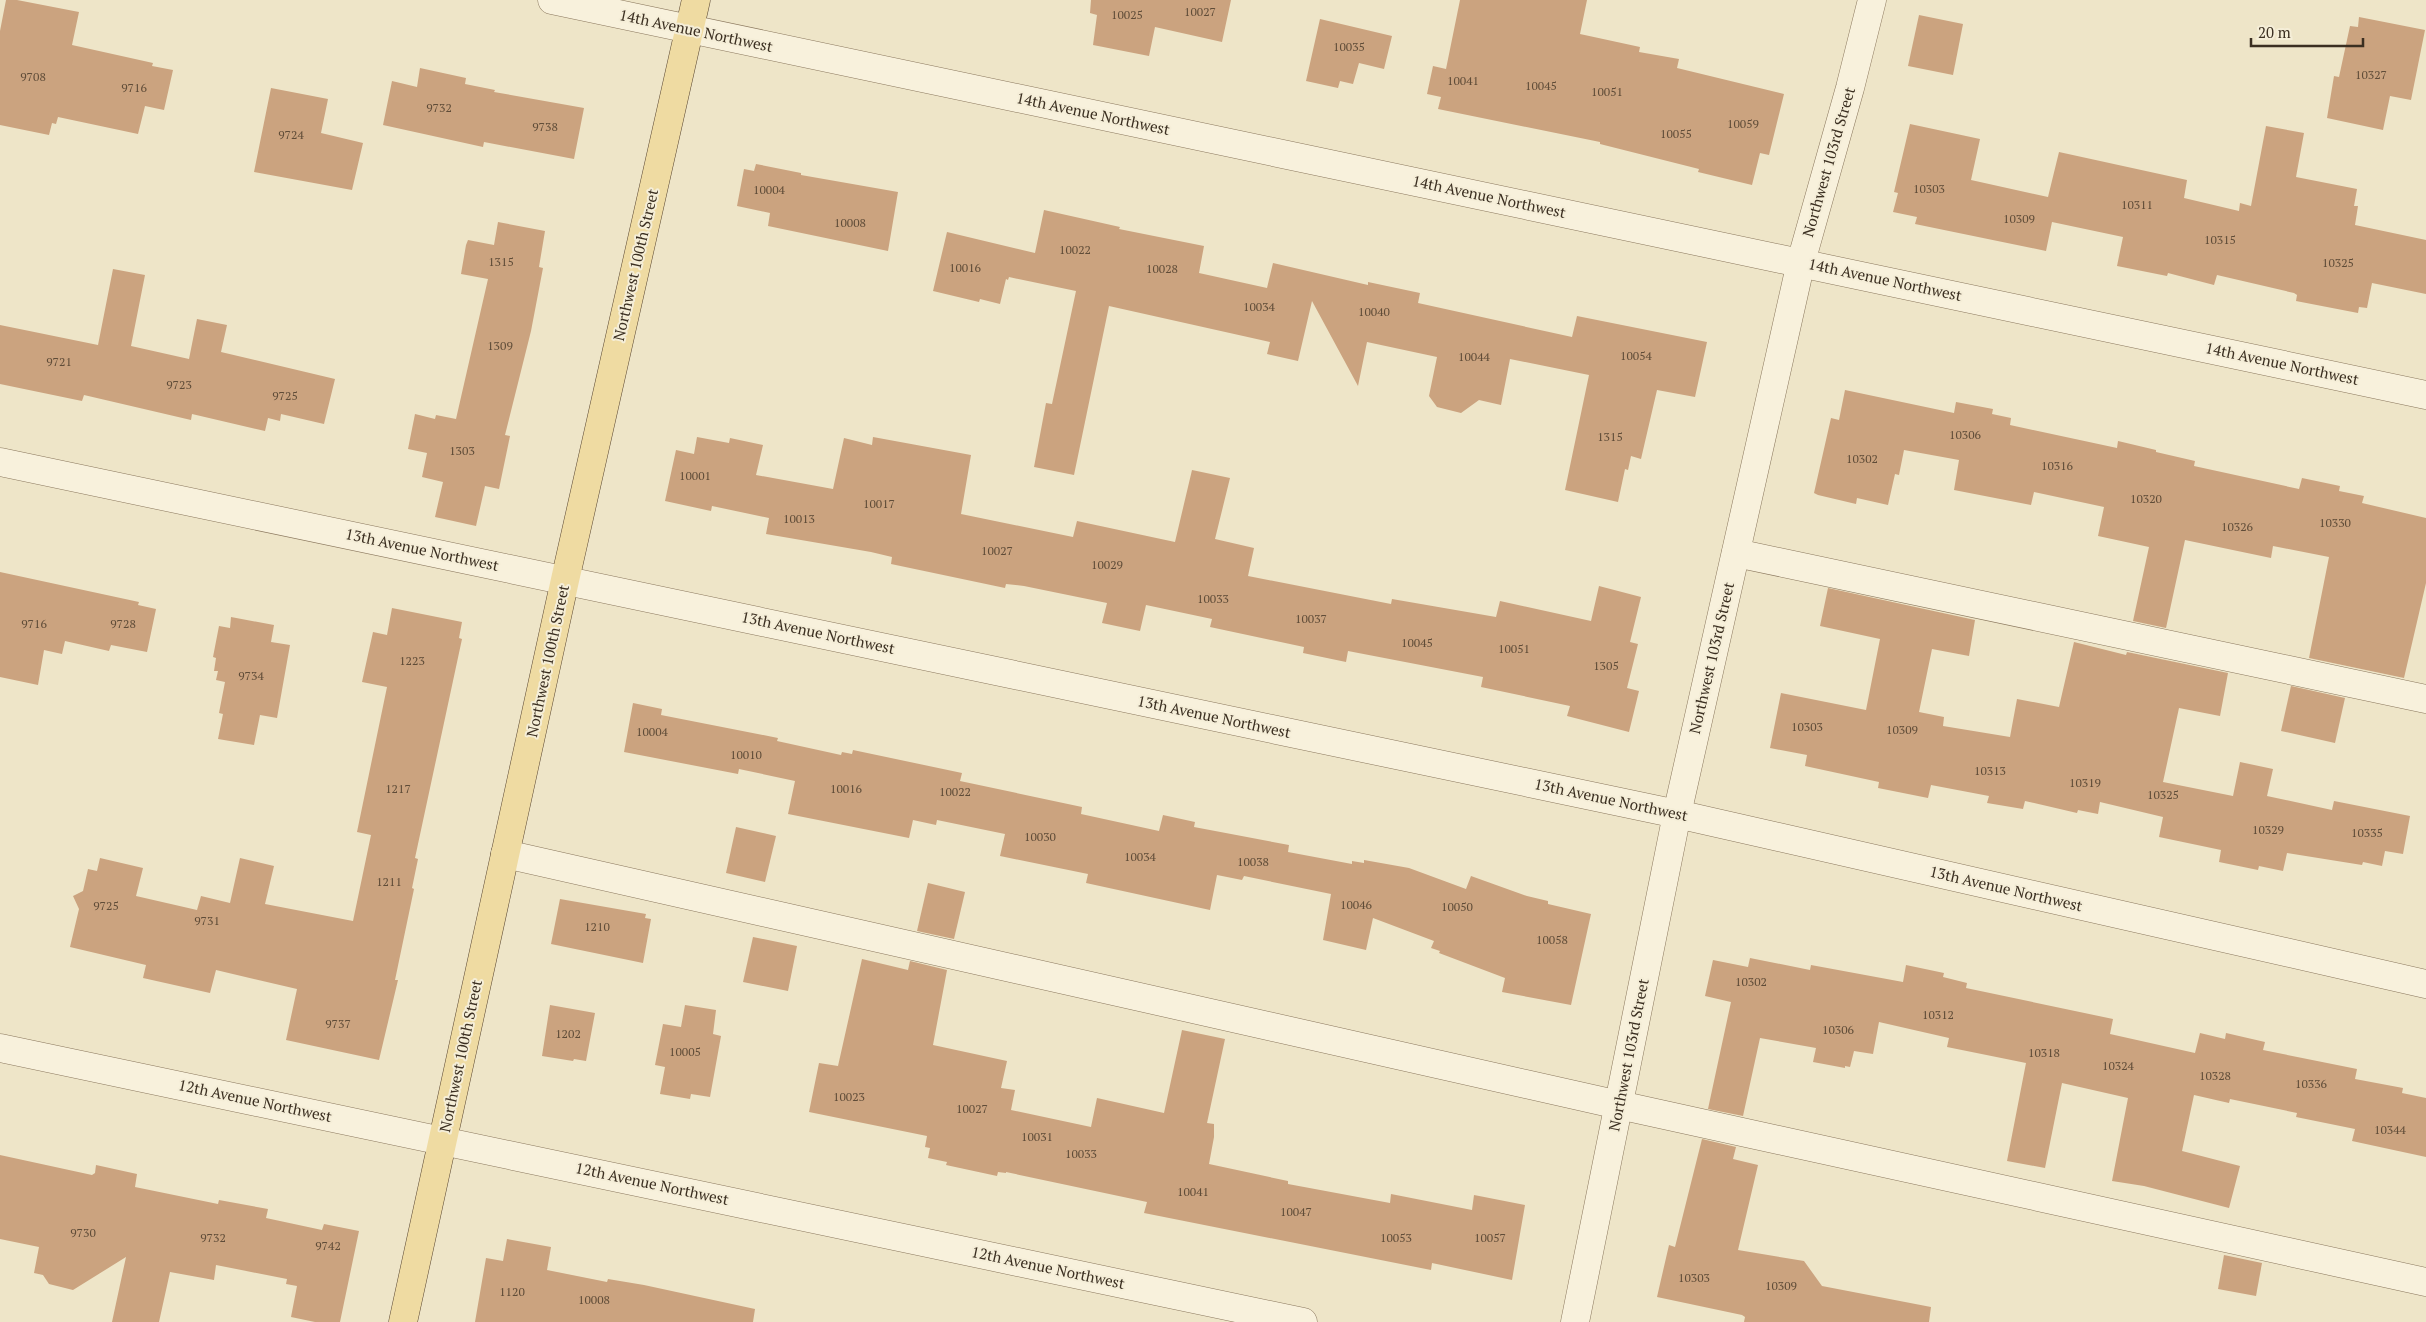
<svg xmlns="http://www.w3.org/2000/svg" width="2426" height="1322" viewBox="0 0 2426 1322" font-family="'PT Serif',serif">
	<rect width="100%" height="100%" fill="#eee5c8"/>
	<g fill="#cba37f">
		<path d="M6 0H17L79 12 72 45 153 63 152 66 173 70 164 110 145 106 138 134 58 117 56 124 52 123 49 135 0 125V31Z"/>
		<path d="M1091 0H1231L1222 42 1155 27 1149 56 1093 45 1097 15 1090 13Z"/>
		<path d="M1460 0H1587L1580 34 1640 47 1639 52 1679 59 1677 68 1784 94 1769 155 1760 153 1752 185 1698 172 1699 169 1600 144V142L1438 109 1441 97 1427 94 1433 66 1446 69Z"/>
		<path d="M1919 15 1963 24 1953 75 1908 66Z"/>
		<path d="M2359 17 2425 30 2411 100 2390 96 2383 130 2327 118 2334 76 2339 77 2350 26 2358 27Z"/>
		<path d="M1320 19 1392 36 1384 69 1359 63 1353 84 1340 81 1338 88 1306 81Z"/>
		<path d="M420 68 466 78 465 84 495 90 494 92 584 108 574 159 484 142 483 147 383 125 392 81 417 87Z"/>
		<path d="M271 88 328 99 321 133 363 143 352 190 254 172Z"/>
		<path d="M1910 124 1980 139 1971 180 2048 197 2059 152 2187 180 2184 198 2239 211 2240 203 2251 206 2266 126 2304 133 2296 177 2357 189 2354 206H2358L2355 225 2426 240V294L2372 283 2367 308 2359 307 2358 313 2296 301 2297 295 2294 293 2217 275 2214 285 2168 273 2167 276 2117 266 2123 237 2052 222 2046 251 1915 224 1917 217 1893 212 1898 193 1894 192Z"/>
		<path d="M756 164 801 173V175L898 192 888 251 768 226 770 213 737 206 744 169 754 171Z"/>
		<path d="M1044 210 1120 227 1119 229 1204 246 1199 273 1267 288 1273 263 1368 285V282L1420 293 1418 303 1572 337 1577 316 1707 342 1695 397 1657 390 1641 459 1631 456 1628 470 1625 469 1618 502 1565 490 1589 375 1510 359 1501 405 1479 400 1461 413 1437 407 1429 396 1437 357 1367 342 1358 386 1312 301 1298 361 1267 354 1270 342 1109 306 1074 475 1034 467 1046 403 1052 404 1076 291 1009 277 1008 280 1006 279 1000 304 980 299 979 302 933 291 947 232 1035 253Z"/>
		<path d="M498 222 545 231 539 267 543 268 531 331 505 435 510 436 499 489 485 486 476 526 435 517 443 482 422 477 427 453 408 449 415 414 435 419 436 415 456 419 488 279 461 274 466 245 468 240 494 245Z"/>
		<path d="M113 269 145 275 131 346 189 359 197 319 227 325 221 352 335 379 324 424 281 414 280 421 268 418 265 431 192 414 191 420 84 395 82 401 0 384V325L98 345Z"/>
		<path d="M1845 390 1954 413 1956 402 1993 409 1992 414 2011 418 2010 425 2117 448 2118 441 2156 450V452L2195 461 2194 466 2299 489 2302 478 2340 486 2339 491 2364 496 2362 503 2426 518V583L2404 678 2309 658 2329 557 2273 546 2271 558 2185 540 2166 628 2133 621 2149 547 2098 536 2104 507 2034 492 2031 505 1954 490 1959 460 1904 450 1899 475 1895 474 1888 505 1857 498 1856 504 1818 495 1814 493 1831 418 1839 420Z"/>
		<path d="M697 437 729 443 730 438 763 445 756 475 833 489 844 438 872 445 873 437 971 455 961 514 1073 537 1077 521 1175 542 1192 470 1230 478 1215 539 1254 548 1248 576 1391 604 1392 599 1496 617 1500 601 1591 621 1599 586 1641 597 1630 642 1638 644 1627 688 1639 691 1629 732 1567 716 1570 706 1481 687 1483 677 1348 651 1346 662 1303 653 1304 647 1210 627 1212 619 1146 605 1140 631 1102 623 1107 603 1024 586 1006 584 1005 588 891 564 892 557 871 552 766 534 769 518 712 506 711 511 665 501 676 450 694 454Z"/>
		<path d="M0 572 139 602 138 605 156 609 147 652 111 645 109 651 65 641 62 654 44 650 38 685 0 677Z"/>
		<path d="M1828 588 1975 620 1969 656 1932 649 1919 712 1944 717 1943 726 2010 737 2017 699 2059 707 2074 642 2126 655 2127 652 2228 673 2220 716 2179 708 2163 782 2233 796 2240 762 2273 769 2267 796 2332 810 2334 801 2410 816 2403 854 2385 851 2382 866 2363 862 2362 865 2287 853 2283 871 2259 866 2258 870 2219 862 2221 850 2159 837 2163 817 2100 802 2098 814 2078 810 2077 813 2025 801 2023 809 1987 803 1989 796 1931 785 1928 798 1878 788 1879 782 1805 766 1807 755 1770 748 1781 693 1866 710 1880 639 1820 626Z"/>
		<path d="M392 608 462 622 459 638 462 639 415 858 418 859 412 888 414 889 395 980H398L379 1060 286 1040 297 989 216 970 210 993 143 978 146 965 70 947 79 909 73 896 83 891 88 869 97 871 100 858 143 868 136 896 197 910 201 896 230 903 240 858 274 866 265 904 353 921 371 835 357 832 387 687 362 682 373 632 387 635Z"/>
		<path d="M231 617 274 625 271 642 290 645 277 718 260 715 254 745 218 739 223 714 219 713 225 682 216 680 218 671H214L216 658 213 657 219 626 230 628Z"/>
		<path d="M2291 686 2345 698 2335 743 2281 731Z"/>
		<path d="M633 703 662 709 661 715 778 738 777 741 841 755 842 752 852 754 853 750 962 773 960 781 1082 807 1081 814 1159 831 1163 815 1195 822 1194 827 1289 845 1288 852 1352 864V861L1364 863V860L1409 868 1466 889 1471 876 1527 896 1548 901V904L1591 914 1571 1005 1502 992 1505 978 1439 953 1440 951 1431 948 1434 941 1373 918 1366 950 1323 940 1331 894 1244 876 1242 880 1217 875 1210 910 1086 883 1088 874 1000 856 1005 834 937 820 936 825 913 820 909 838 788 814 795 781 739 769 738 774 624 752Z"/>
		<path d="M736 827 776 836 765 882 726 873Z"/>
		<path d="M928 883 965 892 954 939 917 931Z"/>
		<path d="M560 899 646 914 645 918 651 919 643 963 551 944Z"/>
		<path d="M753 937 797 946 788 991 743 982Z"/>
		<path d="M1750 958 1810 970 1811 965 1903 982 1906 965 1944 973 1943 977 1967 983 1966 988 2113 1019 2110 1034 2195 1053 2200 1033 2225 1039 2226 1033 2265 1042 2263 1050 2357 1069 2355 1079 2403 1088 2402 1093 2426 1098V1157L2352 1141 2355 1129 2296 1117 2297 1113 2230 1099 2229 1103 2194 1095 2182 1151 2240 1166 2229 1208 2144 1186 2112 1181 2128 1098 2062 1083 2045 1168 2007 1161 2026 1063 1947 1047 1949 1038 1879 1022 1873 1054 1854 1051 1850 1067 1845 1066V1068L1813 1062 1816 1048 1760 1038 1743 1116 1708 1109 1731 1002 1705 996 1713 960 1748 967Z"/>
		<path d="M862 959 908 970 910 961 947 970 933 1045 1007 1061 1001 1088 1015 1090 1011 1110 1091 1127 1097 1098 1164 1113 1182 1030 1225 1039 1207 1123 1214 1124V1137L1209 1164 1288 1181V1184L1390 1203 1391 1194 1472 1210 1474 1195 1525 1205 1512 1280 1432 1263 1431 1270 1144 1213 1147 1202 1006 1172V1173L998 1172 997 1176 946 1165 947 1162 928 1158 930 1148 925 1147 927 1136 809 1112 819 1063 838 1066Z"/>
		<path d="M550 1005 595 1013 586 1061 574 1059 573 1061 542 1056Z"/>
		<path d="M685 1005 716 1010 713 1034 721 1036 710 1097 691 1094 690 1099 660 1094 665 1067 655 1065 663 1024 681 1027Z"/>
		<path d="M1702 1139 1736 1147 1733 1159 1758 1165 1738 1250 1804 1261 1822 1286 1931 1307 1929 1322H1744L1745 1317 1742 1315 1657 1297 1669 1245 1675 1247Z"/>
		<path d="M0 1155 92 1175 95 1173 96 1165 137 1174 135 1187 218 1204 219 1200 268 1209 266 1218 322 1230 324 1224 359 1231 340 1322H315L291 1317 297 1286 286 1284 287 1279 216 1265 214 1280 170 1272 159 1322H112L126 1257 73 1290 49 1284 43 1275 34 1273 39 1247 0 1239Z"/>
		<path d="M507 1239 551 1247 547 1270 607 1282 608 1279 644 1285 755 1309 753 1322H475L486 1258 503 1261Z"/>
		<path d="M2224 1255 2262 1263 2256 1296 2218 1289Z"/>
	</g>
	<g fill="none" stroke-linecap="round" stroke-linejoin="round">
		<g stroke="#8a775d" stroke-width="29">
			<g id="minor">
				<path d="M552 0 2426 395"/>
				<path d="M0 462 1677 814 2426 984"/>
				<path d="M1736 553 2426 699"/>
				<path d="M505 854 1619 1105 2426 1282"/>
				<path d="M0 1048 1303 1322"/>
				<path d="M1575 1322 1677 814 1801 262 1850 88 1872 0"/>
			</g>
		</g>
		<g stroke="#584531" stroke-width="29">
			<path id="major" d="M403 1322 565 580 696 0"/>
		</g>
		<use href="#minor" stroke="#f8f1dc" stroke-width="28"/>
		<use href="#major" stroke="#efdba2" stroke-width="28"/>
	</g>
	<g text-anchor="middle" stroke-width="4" stroke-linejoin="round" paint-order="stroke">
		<g font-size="12" fill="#5f4c38">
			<text x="1200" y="16">10027</text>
			<text x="1127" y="19">10025</text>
			<text x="1349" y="51">10035</text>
			<text x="2371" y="79">10327</text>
			<text x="33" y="81">9708</text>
			<text x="1463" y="85">10041</text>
			<text x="1541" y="90">10045</text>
			<text x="134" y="92">9716</text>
			<text x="1607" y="96">10051</text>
			<text x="439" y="112">9732</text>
			<text x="1743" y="128">10059</text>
			<text x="545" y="131">9738</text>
			<text x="1676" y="138">10055</text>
			<text x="291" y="139">9724</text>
			<text x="1929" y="193">10303</text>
			<text x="769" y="194">10004</text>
			<text x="2137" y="209">10311</text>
			<text x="2019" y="223">10309</text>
			<text x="850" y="227">10008</text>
			<text x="2220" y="244">10315</text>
			<text x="1075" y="254">10022</text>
			<text x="501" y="266">1315</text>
			<text x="2338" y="267">10325</text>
			<text x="965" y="272">10016</text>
			<text x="1162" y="273">10028</text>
			<text x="1259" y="311">10034</text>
			<text x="1374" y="316">10040</text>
			<text x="500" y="350">1309</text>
			<text x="1636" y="360">10054</text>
			<text x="1474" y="361">10044</text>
			<text x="59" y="366">9721</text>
			<text x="179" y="389">9723</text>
			<text x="285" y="400">9725</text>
			<text x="1965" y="439">10306</text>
			<text x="1610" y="441">1315</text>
			<text x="462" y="455">1303</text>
			<text x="1862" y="463">10302</text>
			<text x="2057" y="470">10316</text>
			<text x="695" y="480">10001</text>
			<text x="2146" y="503">10320</text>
			<text x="879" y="508">10017</text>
			<text x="799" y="523">10013</text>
			<text x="2335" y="527">10330</text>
			<text x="2237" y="531">10326</text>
			<text x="997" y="555">10027</text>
			<text x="1107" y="569">10029</text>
			<text x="1213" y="603">10033</text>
			<text x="1311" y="623">10037</text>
			<text x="34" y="628">9716</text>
			<text x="123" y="628">9728</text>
			<text x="1417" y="647">10045</text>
			<text x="1514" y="653">10051</text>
			<text x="412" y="665">1223</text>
			<text x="1606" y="670">1305</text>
			<text x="251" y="680">9734</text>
			<text x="1807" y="731">10303</text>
			<text x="1902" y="734">10309</text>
			<text x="652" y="736">10004</text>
			<text x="746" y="759">10010</text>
			<text x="1990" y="775">10313</text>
			<text x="2085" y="787">10319</text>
			<text x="398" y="793">1217</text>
			<text x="846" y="793">10016</text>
			<text x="955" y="796">10022</text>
			<text x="2163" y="799">10325</text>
			<text x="2268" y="834">10329</text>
			<text x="2367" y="837">10335</text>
			<text x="1040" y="841">10030</text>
			<text x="1140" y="861">10034</text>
			<text x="1253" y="866">10038</text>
			<text x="389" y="886">1211</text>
			<text x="1356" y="909">10046</text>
			<text x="106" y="910">9725</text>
			<text x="1457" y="911">10050</text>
			<text x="207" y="925">9731</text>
			<text x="597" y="931">1210</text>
			<text x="1552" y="944">10058</text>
			<text x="1751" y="986">10302</text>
			<text x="1938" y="1019">10312</text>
			<text x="338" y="1028">9737</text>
			<text x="1838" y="1034">10306</text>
			<text x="568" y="1038">1202</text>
			<text x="685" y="1056">10005</text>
			<text x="2044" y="1057">10318</text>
			<text x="2118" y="1070">10324</text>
			<text x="2215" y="1080">10328</text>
			<text x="2311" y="1088">10336</text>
			<text x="849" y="1101">10023</text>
			<text x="972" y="1113">10027</text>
			<text x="2390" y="1134">10344</text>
			<text x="1037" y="1141">10031</text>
			<text x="1081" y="1158">10033</text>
			<text x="1193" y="1196">10041</text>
			<text x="1296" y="1216">10047</text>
			<text x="83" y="1237">9730</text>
			<text x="213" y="1242">9732</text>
			<text x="1396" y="1242">10053</text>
			<text x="1490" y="1242">10057</text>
			<text x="328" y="1250">9742</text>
			<text x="1694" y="1282">10303</text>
			<text x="1781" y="1290">10309</text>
			<text x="512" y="1296">1120</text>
			<text x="594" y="1304">10008</text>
		</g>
		<g font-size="15" fill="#3b2f21" stroke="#f5eed8">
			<text transform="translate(696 31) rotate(12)" y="5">14th Avenue Northwest</text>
			<text transform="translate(1093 114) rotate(12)" y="5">14th Avenue Northwest</text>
			<text transform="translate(1829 162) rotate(-74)" y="5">Northwest 103rd Street</text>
			<text transform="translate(1489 197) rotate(12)" y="5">14th Avenue Northwest</text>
			<text transform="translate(636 265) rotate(-77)" y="5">Northwest 100th Street</text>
			<text transform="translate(1885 280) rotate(12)" y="5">14th Avenue Northwest</text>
			<text transform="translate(2282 364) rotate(12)" y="5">14th Avenue Northwest</text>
			<text transform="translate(422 550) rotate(12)" y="5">13th Avenue Northwest</text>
			<text transform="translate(818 633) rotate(12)" y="5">13th Avenue Northwest</text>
			<text transform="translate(1712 658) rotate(-77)" y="5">Northwest 103rd Street</text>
			<text transform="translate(548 661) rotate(-78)" y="5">Northwest 100th Street</text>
			<text transform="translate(1214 717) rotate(12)" y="5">13th Avenue Northwest</text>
			<text transform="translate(1611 800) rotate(12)" y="5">13th Avenue Northwest</text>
			<text transform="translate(2006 889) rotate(13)" y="5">13th Avenue Northwest</text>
			<text transform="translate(1629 1055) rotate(-79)" y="5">Northwest 103rd Street</text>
			<text transform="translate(461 1056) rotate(-78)" y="5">Northwest 100th Street</text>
			<text transform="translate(255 1101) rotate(12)" y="5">12th Avenue Northwest</text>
			<text transform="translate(652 1184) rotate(12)" y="5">12th Avenue Northwest</text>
			<text transform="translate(1048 1268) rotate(12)" y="5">12th Avenue Northwest</text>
		</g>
	</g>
	<path d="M2251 38v8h112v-8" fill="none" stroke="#3b2f21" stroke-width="2.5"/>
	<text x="2258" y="38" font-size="15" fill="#3b2f21" stroke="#f5eed8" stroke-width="4" paint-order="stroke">20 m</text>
</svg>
